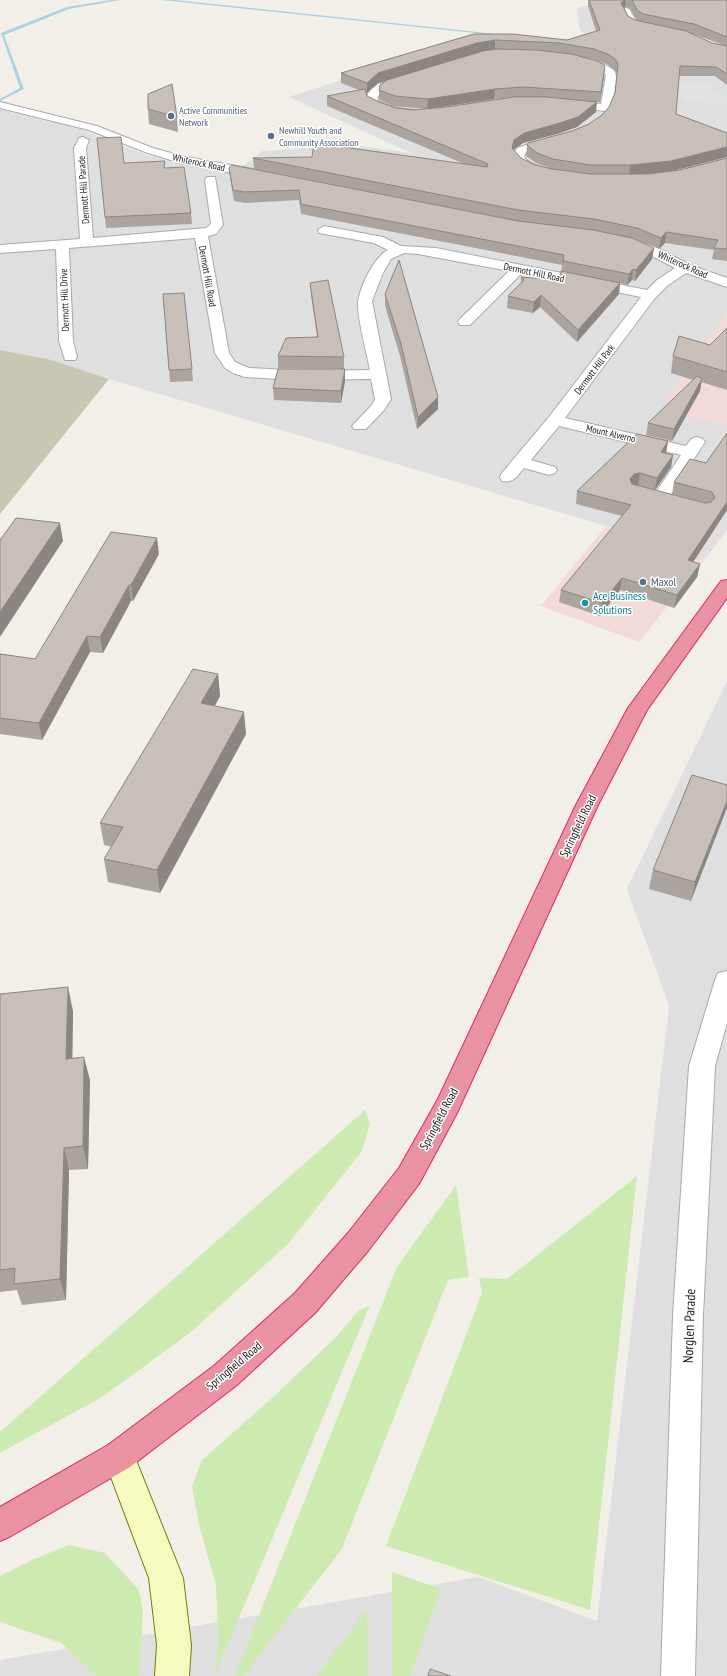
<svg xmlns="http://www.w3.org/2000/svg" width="727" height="1676" viewBox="0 0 727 1676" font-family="'PT Sans Narrow',sans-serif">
	<rect width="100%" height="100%" fill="#f2efe9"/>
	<g fill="#e0dfdf">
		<path d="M588 0H685L727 8V312L665 401 688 416 727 424V530L706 558 606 526 109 379 48 359 0 350V109L75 127 149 156 235 172 262 151 355 145 411 153 289 97 476 36 621 50 580 31 577 8 589 5Z"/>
		<path d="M727 681V1676H0V1660L478 1577 597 1621 669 1006 627 889Z"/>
	</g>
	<g fill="#f2dad9">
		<path d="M727 312V424L688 416 665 401Z"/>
		<path d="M606 526 706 558 639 642 541 606Z"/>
	</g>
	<path fill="#c7c7b4" d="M0 350 48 359 109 379 0 514Z"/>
	<g fill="#cdebb0">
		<path d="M365 1110 370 1123 362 1151 288 1244 190 1333 102 1397 0 1453V1432Z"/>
		<path d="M637 1176 590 1610 386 1546 482 1293 479 1278 507 1279Z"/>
		<path d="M456 1185 469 1277 448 1280 342 1549 243 1676H235L397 1267Z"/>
		<path d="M370 1306 367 1312 216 1673 218 1635 216 1585 199 1525 192 1486 202 1460 271 1399 337 1336 359 1310Z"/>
		<path d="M69 1545 105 1553 139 1590 143 1613 139 1676H97L61 1643 0 1622V1576L32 1560Z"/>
		<path d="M392 1572 441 1589 410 1676H392Z"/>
		<path d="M367 1608V1676H317L367 1609Z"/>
	</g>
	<path fill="#e2e2e2" d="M682 82 711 83 713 93 726 94 727 103 683 102 682 97 672 96 671 86H682Z"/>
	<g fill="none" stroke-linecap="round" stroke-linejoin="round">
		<g fill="#aad3df" fill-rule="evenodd">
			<path d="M111 0H120L69 9 4 35 24 89 0 101V99L20 88 1 33 67 7Z"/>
			<path d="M162 0H175L496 34 494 35Z"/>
		</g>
		<g stroke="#a9a9a9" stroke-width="2">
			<g id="street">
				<path d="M626 8 629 9 637 22 655 27 657 29 655 31 652 32 630 26 621 11Z"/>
				<path d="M495 51C516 51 604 54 615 72 618 77 613 101 612 108L606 111C575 108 543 104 512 105 469 107 421 129 379 110 375 108 370 107 367 103 365 94 371 89 378 84L477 54ZM495 57C519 57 590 58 606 75L601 104C572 101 542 97 512 99 465 101 423 122 377 101L379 94 386 88 482 59Z"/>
				<path d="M0 102 97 126 153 148 186 157 259 170 265 174 259 178 180 163 145 152 89 130 0 108Z"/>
				<path d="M555 136 561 139 559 141 526 152 524 157C530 166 541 164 546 171L544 174C532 177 518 168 512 157L517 148Z"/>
				<path d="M83 137 89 140 86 148 93 238 206 228 211 224 205 180 207 177H215L223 225 216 234 208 236 229 353 235 362 249 368 310 371 370 370C367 354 357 317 358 302 360 287 374 257 388 250L374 243 319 233 318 230 324 226 383 237 401 246 436 248 647 290 657 280 675 268 644 252 620 245 618 242 625 238 654 246 690 265 727 278V287L686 273 667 286 655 298 565 418 686 446 691 439 697 437 703 439 705 442 666 502 660 503 654 502 652 498 681 455 559 426 531 460 555 467 557 470 555 473 549 475 524 468C517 476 514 483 502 481L500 477 502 473 549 417 641 297 522 273 470 325H460L458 322 460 319 509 271 418 254 404 253 391 259 383 273 372 301 391 399 384 410 366 429H354L352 426 372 405 375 399 371 379 296 380 245 377 233 373 225 368 215 353 195 238 69 248 73 341 77 357 75 360H65L59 341 56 249 0 253V245L80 239 74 148 79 138Z"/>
				<path d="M727 971V1023L715 1066 703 1316 695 1676H661L673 1316 689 1066 715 980 718 973Z"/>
			</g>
		</g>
		<g stroke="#707d05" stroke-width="2">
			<path id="secondary" d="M119 1440 130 1445 183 1578 191 1645 189 1676H155L157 1645 149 1578 103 1456 108 1445Z"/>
		</g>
		<g stroke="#dc2a67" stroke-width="2">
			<path id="highway" d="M727 580V598L647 710 598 805 457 1113 419 1184 368 1251 315 1313 237 1385 130 1467 11 1536 0 1541V1507L108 1445 215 1365 295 1293 348 1233 399 1168 438 1099 576 805 628 708 721 581Z"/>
		</g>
		<use href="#street" fill="#fff" fill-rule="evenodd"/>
		<use href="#secondary" fill="#f7fabf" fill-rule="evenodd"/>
		<use href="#highway" fill="#e892a2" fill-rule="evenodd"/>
	</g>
	<g fill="#aba49e" fill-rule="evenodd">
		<path d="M588 0H727V85L715 76H679L676 114 727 133V157L669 171 680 170 727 158V261L712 259 714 250 665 243 659 249 635 239 632 238 654 248 652 259 635 281 632 280 627 285 620 283 619 294 577 342 540 307 533 313 507 308 508 296 521 283V277L560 280 562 265 301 214 299 200 245 203 234 201 230 178 229 168 517 221 254 169 253 158 462 163 327 106V96L359 90 341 83V73L474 34 567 40 596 31 588 6ZM625 7 630 8 636 19 639 21 635 20 628 16 624 8ZM690 33 693 34 724 45 712 43ZM583 57 593 59 607 64 615 70 617 74 615 93 609 107 602 115 589 124 572 131 527 145 526 156 536 163 552 169 535 165 521 158 513 150 523 143 560 133 577 127 596 112 593 102H600L604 76ZM387 80 379 90V100L394 106 427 109 494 99 502 98 446 107 412 110 396 108 379 102 367 96 366 93H367L378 83ZM669 172 648 174H641Z"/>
		<path d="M148 109 177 117 178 132 149 124Z"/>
		<path d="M124 163 165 168 191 213 192 224 106 228 105 217Z"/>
		<path d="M310 283 344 357V369H345V381L341 403 274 400 273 388 342 369 278 368V356L317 337 311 295Z"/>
		<path d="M163 294 192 369 193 381 170 382Z"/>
		<path d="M385 294 438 397V409L417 429 400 356 385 306Z"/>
		<path d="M727 328V390L701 382 700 391 672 441 646 435 648 423 693 380 671 373 673 356 710 345Z"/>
		<path d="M727 433V510L693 562 700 564 697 577 674 608 620 590 600 616 559 602 561 590 622 516 576 504 577 491 637 434 668 441 666 453 673 455 671 467 655 490 638 486 705 503 672 494 674 482 690 459 706 463Z"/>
		<path d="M159 554 133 601H131L103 653 90 652 42 740 0 734V654L35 659Z"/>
		<path d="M218 674 220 696 215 706 246 734 160 893 108 882 104 859 112 847 104 845 100 823Z"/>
		<path d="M727 785 691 901 649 889 653 870Z"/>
		<path d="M0 994 73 1011 72 1058 90 1080 88 1169 69 1170 66 1300 22 1305 17 1290 0 1292Z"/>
	</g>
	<g fill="#8b8681">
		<path d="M624 0H626L625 7 620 12 621 3Z"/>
		<path d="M495 40V50L477 53 378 83 367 93V83L378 73 477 43Z"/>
		<path d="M605 66 604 76 600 102 601 92Z"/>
		<path d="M495 89 494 99 427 109 428 99Z"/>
		<path d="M597 102 596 112 577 127 560 133 523 143 513 150 512 148 514 140 524 133Z"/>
		<path d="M727 147V157L669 172 629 175 630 165Z"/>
		<path d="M666 232 665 243 659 249 661 238Z"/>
		<path d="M654 248 652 259 635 281 636 270Z"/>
		<path d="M633 269 632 280 627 285 629 274Z"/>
		<path d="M620 283 619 294 577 342 578 330Z"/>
		<path d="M541 295 540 307 533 313 534 302Z"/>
		<path d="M345 369V381L341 403V391Z"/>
		<path d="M702 379 700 391 672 441 674 429Z"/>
		<path d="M438 397V409L417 429 418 417Z"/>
		<path d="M668 441 666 453 661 452Z"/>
		<path d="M673 455 671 467 655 490 657 478Z"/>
		<path d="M640 473 638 486 632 487 630 479 634 474Z"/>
		<path d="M727 502V510L686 573 688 560Z"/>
		<path d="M60 523 63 541 0 637V612Z"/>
		<path d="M157 538 159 554 133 601 131 585Z"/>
		<path d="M700 564 697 577 674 608 677 595Z"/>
		<path d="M622 578 620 590 600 616 602 603Z"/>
		<path d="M129 585 131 601 103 653 100 637Z"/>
		<path d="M87 636 90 652 42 740 39 723Z"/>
		<path d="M218 674 220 696 203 726 201 703Z"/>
		<path d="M244 712 246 734 160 893 157 870Z"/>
		<path d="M727 801V808L691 901 695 882Z"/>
		<path d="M68 987 73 1011 72 1082 66 1059Z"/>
		<path d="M84 1057 90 1080 88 1169 83 1146Z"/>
		<path d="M64 1148 69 1170 66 1300 60 1279Z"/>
	</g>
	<g fill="#c7bfb8" stroke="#8b8681">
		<path d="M589 0H624L621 3 628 16 635 20 686 31 712 43 727 46V74L716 67 680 66 676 114 727 133V147L671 161 630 165H590L553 159 537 153 527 145 528 143 572 131 589 124 602 115 609 107 615 93 618 65 616 60 608 54 594 49 559 43 495 40 477 43 378 73 367 83 341 73 474 34H513L567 40 600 30Z"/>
		<path d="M632 0H727V37L694 24 643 14 637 10Z"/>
		<path d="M496 49 537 50 571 54 598 61 605 66 601 92 524 87 495 89 428 99 395 96 379 90 380 85 387 80 483 51Z"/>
		<path d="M172 84 177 117 148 109V94Z"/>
		<path d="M365 89 367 96 379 102 396 108 412 110 446 107 514 97H546L597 102 578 117 560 123 524 133 514 140 512 148 521 158 535 165 552 169 591 174H648L680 170 727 158V249L714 248 718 240 666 232 661 238 637 228 594 219 518 210 253 158 312 157 314 143 487 167 488 164 327 96Z"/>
		<path d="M121 137 124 163 165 161 164 168 184 167 191 213 105 217 97 138Z"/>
		<path d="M232 165 518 221 593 230 632 238 654 248 636 270 633 269 629 274 563 261 564 255 301 204 299 190 244 192 233 190 229 168Z"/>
		<path d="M399 260 438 397 418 417 401 344 385 294Z"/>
		<path d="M561 271 620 283 578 330 541 295 534 302 508 296 524 280 521 277 560 280Z"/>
		<path d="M328 280 344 357 278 356 286 338 318 337 310 283Z"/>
		<path d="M184 293 192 369 169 370 163 294Z"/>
		<path d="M727 328V372L673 356 679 336 710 345Z"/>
		<path d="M278 369H345L341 391 273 388Z"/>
		<path d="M697 376 702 379 674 429 648 423Z"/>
		<path d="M727 433V502L688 560 700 564 677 595 622 578 602 603 561 590 631 505 577 491 637 434 668 441 661 452 673 455 657 478 640 473 634 474 630 479 632 484 705 503 711 502 715 498 712 492 674 482 690 459 706 463Z"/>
		<path d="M16 518 60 523 0 612V540Z"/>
		<path d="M111 532 157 538 131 585H129L100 637 87 636 39 723 0 718V654L35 659Z"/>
		<path d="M193 669 218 674 201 703 244 712 157 870 104 859 123 827 100 823Z"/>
		<path d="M692 775 727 785V801L695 882 653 870Z"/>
		<path d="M68 987 66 1059 84 1057 83 1146 64 1148 60 1279 14 1284 15 1268 0 1270V994Z"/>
		<path d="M430 1669 451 1676H428Z"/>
	</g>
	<g fill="#5c6f8a" stroke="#fff" stroke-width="1.5">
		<circle cx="171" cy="116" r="4"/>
		<circle cx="271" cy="136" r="4"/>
		<circle cx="643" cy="582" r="4"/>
	</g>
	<circle fill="#0f9aa8" stroke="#fff" stroke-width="1.5" cx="585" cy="603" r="4"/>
	<g text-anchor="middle" stroke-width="3" stroke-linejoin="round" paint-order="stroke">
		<g font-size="10" fill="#4e5e75" stroke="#fff" text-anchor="start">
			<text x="179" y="114">Active Communities<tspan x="179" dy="12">Network</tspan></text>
			<text x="279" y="134">Newhill Youth and<tspan x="279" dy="12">Community Association</tspan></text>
		</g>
		<g font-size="10" fill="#222" stroke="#fff">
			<text transform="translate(199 162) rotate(12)" y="4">Whiterock Road</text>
			<text transform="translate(83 190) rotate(-94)" y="4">Dermott Hill Parade</text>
			<text transform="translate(683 264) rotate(24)" y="4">Whiterock Road</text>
			<text transform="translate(534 272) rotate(12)" y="4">Dermott Hill Road</text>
			<text transform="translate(208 276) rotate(80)" y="4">Dermott Hill Road</text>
			<text transform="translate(64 300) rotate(-92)" y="4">Dermott Hill Drive</text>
			<text transform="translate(594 369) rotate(-53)" y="4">Dermott Hill Park</text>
			<text transform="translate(611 433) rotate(13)" y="4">Mount Alverno</text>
		</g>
		<g font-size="12" fill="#4e5e75" stroke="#fff" text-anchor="start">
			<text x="651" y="586">Maxol</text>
		</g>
		<g font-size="12" fill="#0d838f" stroke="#fff" text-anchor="start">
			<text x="593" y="600">Ace Business<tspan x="593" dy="14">Solutions</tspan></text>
		</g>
		<g font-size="12" fill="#222" stroke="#fff">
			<text transform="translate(578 826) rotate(-64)" y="4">Springfield Road</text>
			<text transform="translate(439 1119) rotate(-62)" y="4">Springfield Road</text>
			<text transform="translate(234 1366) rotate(-40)" y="4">Springfield Road</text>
		</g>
		<g font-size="14" fill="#222" stroke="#fff">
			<text transform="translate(689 1326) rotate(-88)" y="5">Norglen Parade</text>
		</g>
	</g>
</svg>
